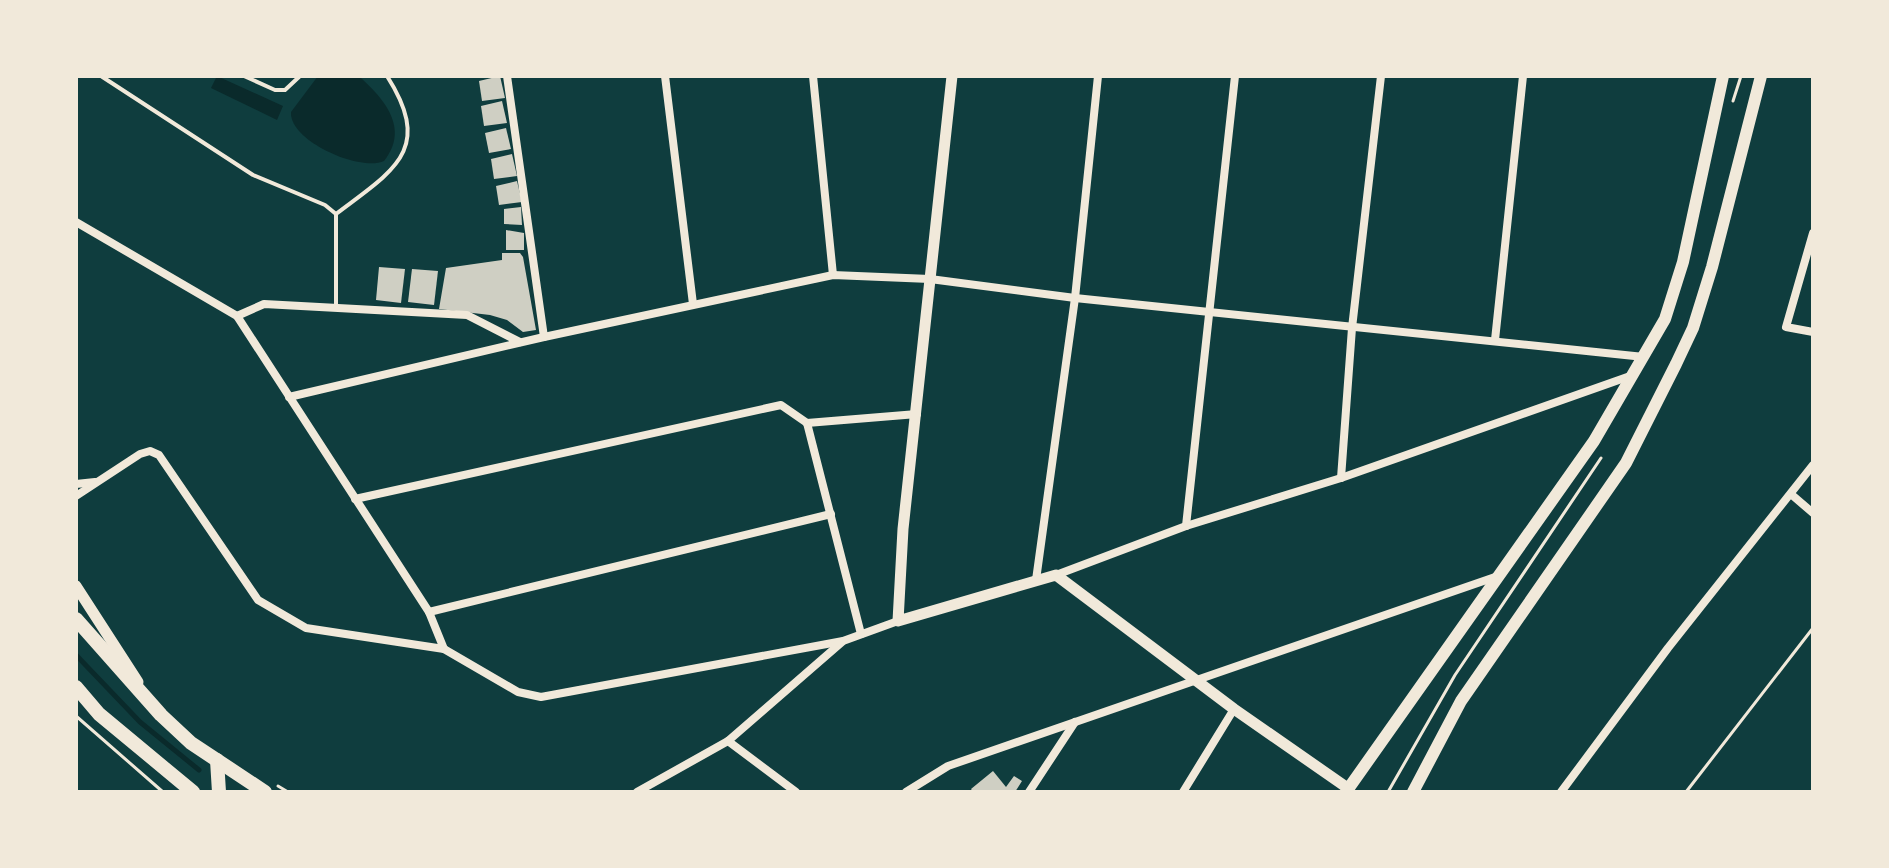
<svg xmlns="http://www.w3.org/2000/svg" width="1889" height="868" viewBox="0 0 1889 868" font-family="Rubik,sans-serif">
	<rect width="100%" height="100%" fill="#0f3d3e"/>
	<g fill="#0a2a2b">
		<path d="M217 76 283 106 277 120 211 88Z"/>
		<path d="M318 76H359C384 99 410 128 384 161 360 172 289 141 291 112Z"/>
	</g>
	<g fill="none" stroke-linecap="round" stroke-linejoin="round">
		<path stroke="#0a2a2b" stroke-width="5" d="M76 655 140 722 199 770"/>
	</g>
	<g fill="#cfcfc3">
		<path d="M500 76 505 98 482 101 479 81Z"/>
		<path d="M502 101 507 123 484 126 481 106Z"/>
		<path d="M506 128 511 149 489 153 485 133Z"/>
		<path d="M512 154 517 176 494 179 491 159Z"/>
		<path d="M517 181 522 202 499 205 496 186Z"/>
		<path d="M521 207 522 225 504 224V209Z"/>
		<path d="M506 230 524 233V250H506Z"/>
		<path d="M502 253H520L523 257 536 330 523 332 507 320 490 315 439 309 446 268 502 260Z"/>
		<path d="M379 267 405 269 401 303 376 300Z"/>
		<path d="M412 269 438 271 434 305 408 302Z"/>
		<path d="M993 771 1006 787 1014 776 1022 781 1015 792H973L971 789Z"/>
	</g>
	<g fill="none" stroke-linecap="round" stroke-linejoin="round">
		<g stroke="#f1e9da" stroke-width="3">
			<path d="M1733 101 1741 76"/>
			<path d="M76 716 163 792"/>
			<path d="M278 786 288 792"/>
			<path d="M1388 792 1455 675 1601 458"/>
			<path d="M1686 792 1813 628"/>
		</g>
		<g stroke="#f1e9da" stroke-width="4">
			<path d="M101 76 253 175 325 205 336 214V307"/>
			<path d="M244 76 275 90H285L300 76"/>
			<path d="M336 214C394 170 434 150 387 76"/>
		</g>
		<g stroke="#f1e9da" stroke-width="8">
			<path d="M507 76 544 337"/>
			<path d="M665 76 693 304"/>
			<path d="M813 76 833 275"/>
			<path d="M76 222 237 316 429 612 444 649 518 692 541 697 843 641 898 621"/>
			<path d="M1813 233 1786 327 1813 332"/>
			<path d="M237 316 264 304 467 315 520 342"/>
			<path d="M1495 340 1523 76"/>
			<path d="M289 397 544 337 833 275 930 279 1075 298 1644 357"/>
			<path d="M807 423 861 634"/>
			<path d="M807 423 917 414"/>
			<path d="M1341 478 1352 328 1381 76"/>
			<path d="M76 484 95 482"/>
			<path d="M1792 495 1813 513"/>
			<path d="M76 496 140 454 150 451 159 455 258 600 306 628 444 649"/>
			<path d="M355 499 781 405 807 423"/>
			<path d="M1186 526 1235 76"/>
			<path d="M1056 575 1186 526 1341 478 1633 375"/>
			<path d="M1036 580 1075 298 1098 76"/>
			<path d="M429 612 831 514"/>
			<path d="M728 741 796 792"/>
			<path d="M637 792 728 741 842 642"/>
			<path d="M906 792 948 766 1498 576"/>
			<path d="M1029 792 1075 722"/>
			<path d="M1183 792 1234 709"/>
			<path d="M1561 792 1668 648 1813 465"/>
		</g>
		<g stroke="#f1e9da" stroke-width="11">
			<path d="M952 76 903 529 898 621 1056 575 1234 709 1349 789"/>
			<path d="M76 586 138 682"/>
		</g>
		<g stroke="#f1e9da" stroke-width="12">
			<path d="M1346 792 1594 441 1665 319 1683 262 1723 76"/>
			<path d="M1413 792 1461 701 1626 463 1676 364 1693 328 1712 267 1761 76"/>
		</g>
		<g stroke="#f1e9da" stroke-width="14">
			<path d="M76 619 161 715 191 743 265 792"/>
			<path d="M76 687 99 714 193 792"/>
			<path d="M217 760 219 792"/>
		</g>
	</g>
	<rect width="1889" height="868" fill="none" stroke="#f1e9da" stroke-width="156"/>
</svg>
